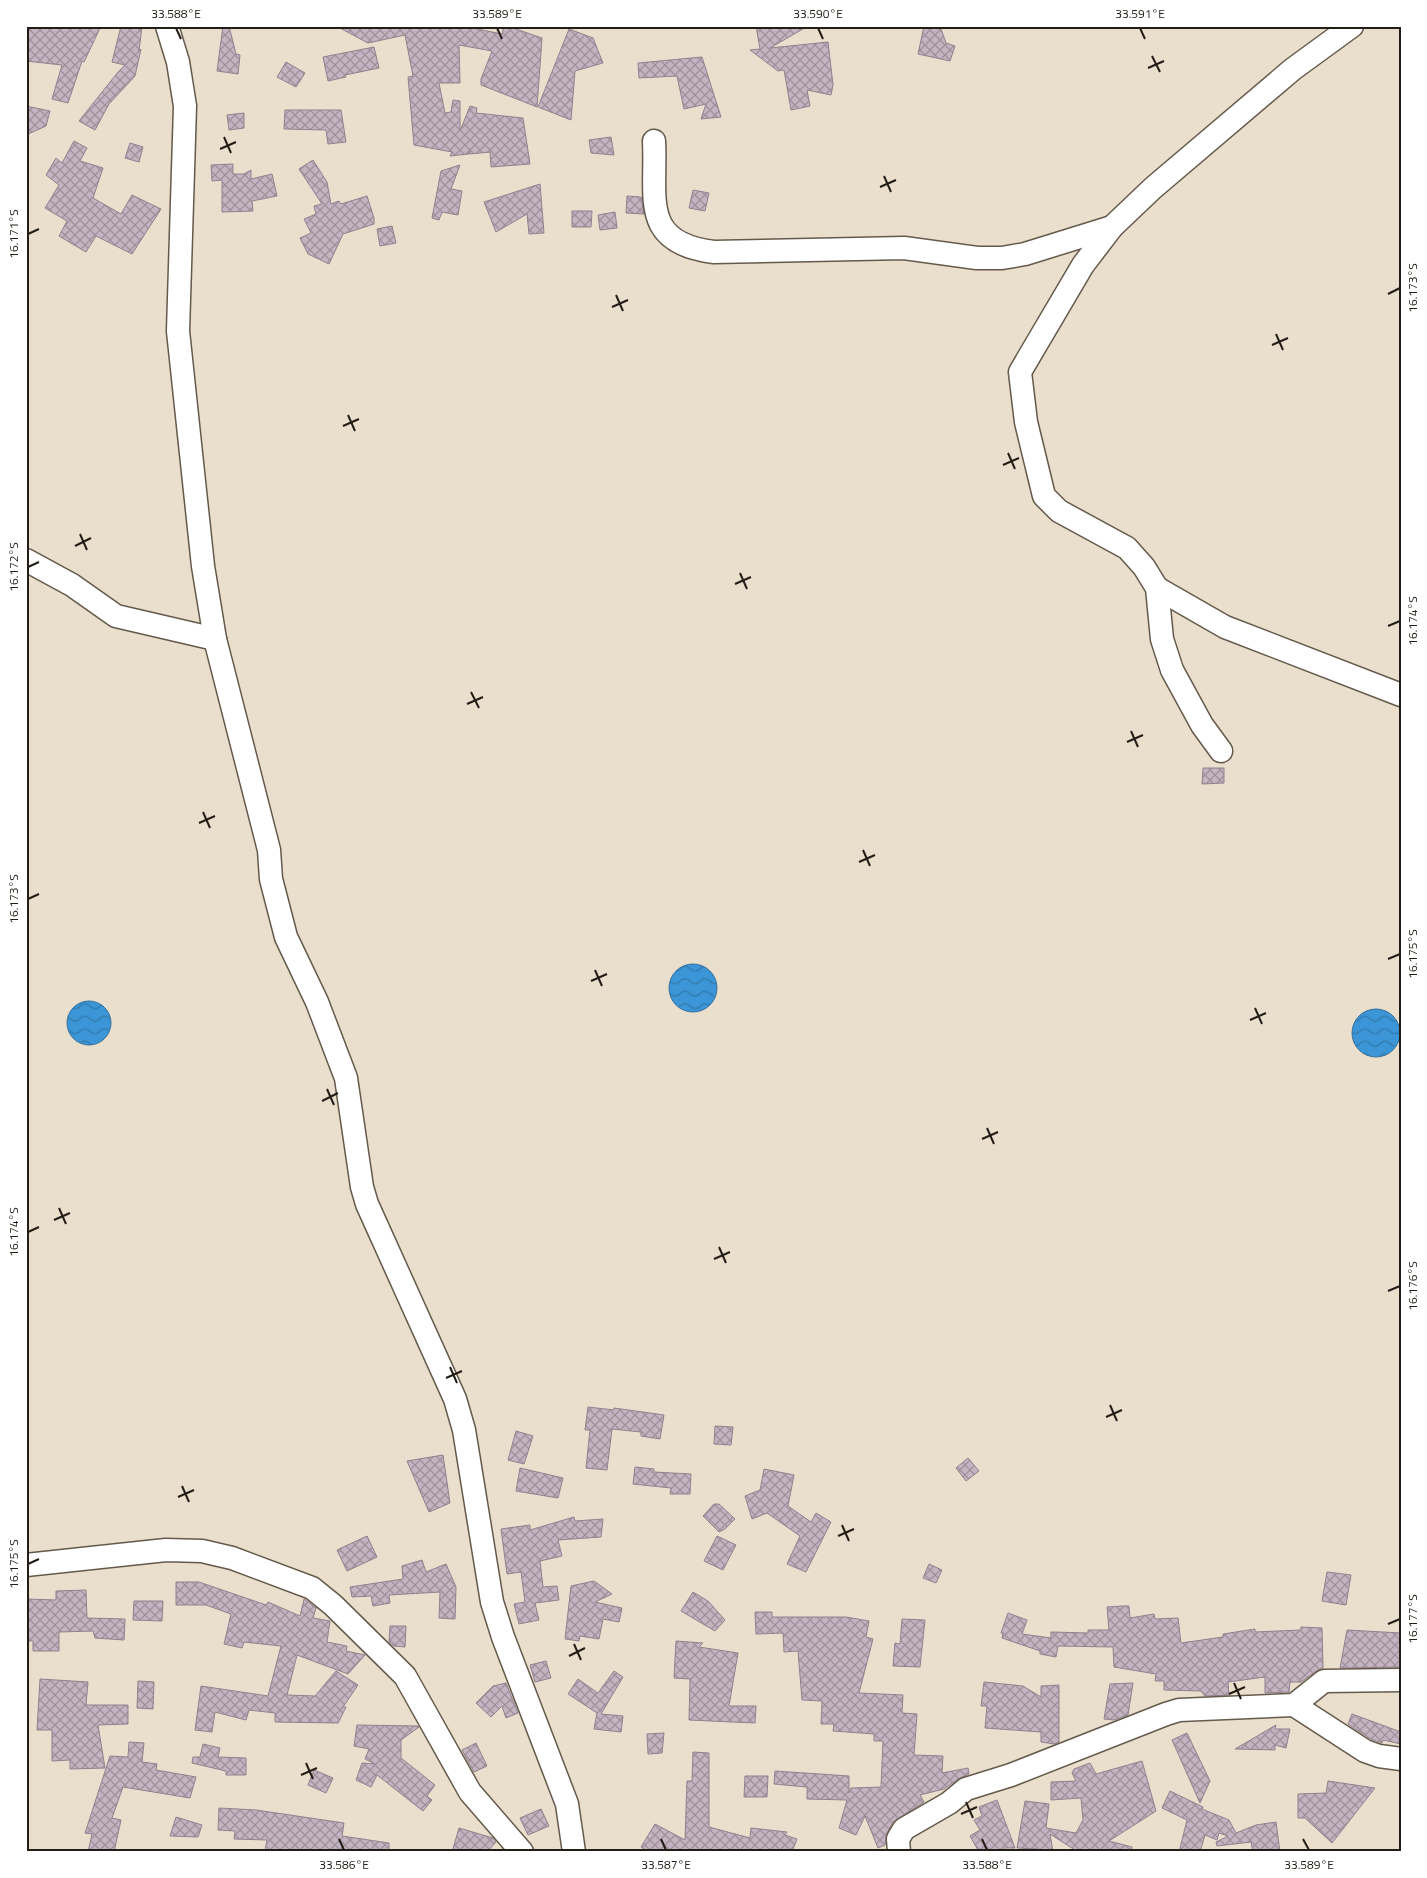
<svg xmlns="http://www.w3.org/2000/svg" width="1427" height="1878" viewBox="0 0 1427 1878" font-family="'Titillium Web',sans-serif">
	<defs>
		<pattern id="water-waves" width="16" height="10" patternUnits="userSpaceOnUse" patternTransform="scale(1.25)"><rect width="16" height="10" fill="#3b95d6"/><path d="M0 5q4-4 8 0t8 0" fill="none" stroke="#3179ad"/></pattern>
		<pattern id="building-cross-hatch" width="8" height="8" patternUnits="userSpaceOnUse" patternTransform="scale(1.25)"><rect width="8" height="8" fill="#c4b3c1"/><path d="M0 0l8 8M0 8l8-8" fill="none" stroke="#9f919c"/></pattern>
	</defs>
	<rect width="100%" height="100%" fill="#eadecc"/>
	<g fill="url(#water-waves)" stroke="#34719d">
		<circle cx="693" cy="988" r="24"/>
		<circle cx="89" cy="1023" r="22"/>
		<circle cx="1376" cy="1033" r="24"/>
	</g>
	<g fill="url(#building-cross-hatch)" stroke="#91808e">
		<path d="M26 26H101L84 62 82 61 68 103 52 99 62 65 26 61Z"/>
		<path d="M121 26H142L139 51 141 49 135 76 109 104 95 130 79 121 118 72 125 65 112 62Z"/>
		<path d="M223 26H229L236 54 240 55 238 74 217 71Z"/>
		<path d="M336 26H463L502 34 504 26H507L542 38 537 107 481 85V79L492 51 459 45 460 83H439L445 113 451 112 453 100 460 101V131L470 106 477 108 476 113 523 118 530 164 491 167 490 152 470 154 469 151V154L450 156 452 152 414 145 408 77 413 76 405 35 368 43Z"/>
		<path d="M756 26H808L770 48 828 42 833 85 831 95 807 90 810 106 791 110 784 70 778 71 750 50 760 49Z"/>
		<path d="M924 26H940L946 43 955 46 950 61 918 54Z"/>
		<path d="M569 29 593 38 603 63 575 71 571 120 538 107Z"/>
		<path d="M374 47 379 68 345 75 346 77 328 81 323 57Z"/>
		<path d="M702 57 721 117 701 119 706 104 684 109 677 76 639 78 638 63Z"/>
		<path d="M286 62 305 73 296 87 277 77Z"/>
		<path d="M26 106 50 111 46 126 26 135Z"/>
		<path d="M285 110H341L346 142 328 144 326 130 284 129Z"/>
		<path d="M244 113V128L229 130 227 115Z"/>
		<path d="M611 137 614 155 591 153 589 140Z"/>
		<path d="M74 141 87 148 80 161 103 168 93 198 121 214 132 195 161 209 132 254 96 236 86 252 59 236 67 221 45 208 59 185 46 175 56 158 62 163Z"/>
		<path d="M130 143 143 147 139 162 125 158Z"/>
		<path d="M313 160 327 182 331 204 339 201 341 204 367 196 374 218V224L343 234 329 264 308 254 300 238 311 233 304 219 316 214 314 206 322 204 299 169Z"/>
		<path d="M233 164V174H244L251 170V179L272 174 277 196 252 201 253 211 222 212V180L212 181 211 165Z"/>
		<path d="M460 165 451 189 462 191 458 215 442 212 439 220 432 218 441 171Z"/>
		<path d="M540 184 544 233 529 234 527 214 496 232 484 202Z"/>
		<path d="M693 190 709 193 705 211 689 208Z"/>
		<path d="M627 196 641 197 644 214 626 213Z"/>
		<path d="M572 211H592L591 227H572Z"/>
		<path d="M615 212 617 228 600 230 598 215Z"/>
		<path d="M392 226 396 243 380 246 377 229Z"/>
		<path d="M1203 768H1224V783L1202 784Z"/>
		<path d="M588 1407 614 1410V1408L664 1415 660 1439 641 1436V1432L612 1429 607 1470 586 1468 590 1430H585Z"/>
		<path d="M715 1426 733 1427 731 1445 714 1444Z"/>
		<path d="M516 1431 533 1436 524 1464 508 1460Z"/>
		<path d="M443 1455 450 1503 429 1512 407 1461Z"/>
		<path d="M968 1458 979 1471 966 1481 956 1468Z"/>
		<path d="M635 1467 654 1469V1472L691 1474 690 1494H670L671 1488 633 1484Z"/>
		<path d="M520 1468 563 1478 558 1498 516 1491Z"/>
		<path d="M764 1469 794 1475 788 1506 811 1522 816 1513 831 1522 806 1572 787 1564 800 1536 767 1513 752 1519 745 1496 760 1490Z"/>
		<path d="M714 1504H719L735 1519 725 1529 719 1532 703 1516Z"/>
		<path d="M574 1517 575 1521 603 1519 601 1537 558 1540 562 1556 540 1561 543 1587 557 1586 559 1600 535 1603 539 1620 519 1624 514 1604 525 1602 521 1572 507 1574 501 1529 530 1525V1530Z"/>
		<path d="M367 1536 377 1557 347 1571 337 1550Z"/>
		<path d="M717 1536 736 1545 723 1570 704 1561Z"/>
		<path d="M422 1560 426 1572 446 1564 456 1587 455 1619 439 1618 440 1592 389 1595 390 1603 373 1606 371 1596 352 1597 350 1587 403 1579 402 1566Z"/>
		<path d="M929 1564 942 1570 936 1583 923 1578Z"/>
		<path d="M1327 1572 1351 1575 1346 1605 1322 1601Z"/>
		<path d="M594 1581 612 1594 595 1602 622 1608 619 1622 603 1619 599 1639 580 1636 579 1641 565 1639 571 1586Z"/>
		<path d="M176 1582H199L266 1605 268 1602 300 1616 304 1599 316 1608 313 1618 330 1621 327 1642 347 1646 346 1651 365 1655 348 1674 297 1655 287 1695 315 1696 336 1671 358 1685 343 1707H346L338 1723 275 1722V1713L249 1710 246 1720 215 1712 212 1732 195 1730 201 1686 268 1696 281 1646 244 1642 242 1648 224 1644 231 1614 206 1605H176Z"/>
		<path d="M86 1590 87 1618 125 1619 124 1640 95 1638 93 1631 59 1632V1651H33V1641H26V1599L56 1600V1591Z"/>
		<path d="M693 1592 708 1601 725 1620 715 1631 681 1611Z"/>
		<path d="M134 1601H163L162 1621 133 1620Z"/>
		<path d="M1121 1606H1129L1130 1618 1154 1614 1155 1619 1178 1618 1181 1643 1223 1637V1634L1255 1629V1632L1301 1630V1627L1322 1628 1323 1668 1316 1671 1301 1682H1290L1289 1692 1265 1693V1677L1228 1682 1229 1695 1205 1696 1201 1691 1164 1690V1681H1155L1156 1674 1114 1667 1113 1647 1058 1646 1056 1657 1040 1654V1651L1002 1638 1003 1633H1001L1008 1613 1027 1620 1022 1634 1051 1638V1632L1088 1633V1630H1109L1107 1607Z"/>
		<path d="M755 1612H772V1617H846L869 1621 866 1637 873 1639 859 1693 903 1695 902 1713 917 1714 914 1755 943 1756 942 1773 968 1768 969 1774 958 1779 944 1789 920 1795 924 1802 893 1822 887 1833 885 1845 878 1848 865 1816 856 1835 839 1828 847 1800 807 1799V1787L774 1784 775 1771 849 1776V1793L851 1788 881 1787 883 1741H874V1734L833 1731 834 1724H821L822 1701 802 1700 798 1651 784 1652 783 1633 756 1634Z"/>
		<path d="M902 1619 925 1620 920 1667 893 1666 895 1643 900 1644Z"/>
		<path d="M390 1626H406L405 1647 394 1646 389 1642Z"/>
		<path d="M1347 1630 1401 1633V1667L1340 1668Z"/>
		<path d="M676 1641 703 1643 699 1647 738 1653 729 1706H756L755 1723 689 1720 690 1679 674 1678Z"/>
		<path d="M546 1661 551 1678 535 1682 530 1665Z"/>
		<path d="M614 1671 623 1677 601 1714 623 1716 621 1732 594 1729 597 1713 568 1694 578 1679 598 1693Z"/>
		<path d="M40 1679 88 1682 86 1705H128V1724L98 1725 105 1768 70 1769V1760L52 1761V1730H37Z"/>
		<path d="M138 1681 154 1682 153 1709 137 1708Z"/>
		<path d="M984 1682 1023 1686 1041 1697V1686L1059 1685V1742L1054 1744 1041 1742V1732L985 1728 987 1706H981Z"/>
		<path d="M506 1683 518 1713 506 1718 502 1706 491 1717 476 1703 493 1686Z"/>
		<path d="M1133 1683 1128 1715 1114 1720 1104 1719 1110 1684Z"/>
		<path d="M1352 1714 1401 1732V1744L1383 1740 1382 1743 1371 1739 1348 1724Z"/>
		<path d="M357 1725 418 1726 419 1727 401 1740V1758L435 1785 427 1796 432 1800 423 1811 377 1775 371 1787 356 1780 362 1763 375 1764 365 1759 369 1749 354 1746Z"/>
		<path d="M1276 1725 1275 1729H1290L1286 1748 1275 1745V1750L1235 1749Z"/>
		<path d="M664 1733 662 1753 648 1754 647 1734Z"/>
		<path d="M1187 1733 1210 1781 1200 1803 1172 1740Z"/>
		<path d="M129 1742 144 1743 142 1762 157 1764 156 1770 196 1777 190 1798 123 1787 112 1818 121 1820 114 1852H88L92 1834 85 1833 110 1756 128 1757Z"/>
		<path d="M476 1743 487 1766 474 1772 462 1750Z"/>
		<path d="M203 1744 220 1748 218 1757 246 1758V1775H226V1771L192 1763 193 1757H200Z"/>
		<path d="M693 1752 709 1753V1827L750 1838 751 1828 787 1832 785 1835 797 1839 792 1852H649L641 1847 655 1824 685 1840 687 1781H692Z"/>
		<path d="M1142 1761 1156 1811 1109 1841 1132 1847 1131 1852H1078L1050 1834 1053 1852H1038L1037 1849 1017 1848 1025 1801 1049 1804 1046 1828 1076 1833 1083 1820 1081 1798 1051 1800V1782L1076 1781 1072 1773 1074 1769 1090 1763 1096 1774Z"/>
		<path d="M314 1770 333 1778 326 1793 308 1785Z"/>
		<path d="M745 1776H768L767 1797H744Z"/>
		<path d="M1328 1781 1375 1788 1332 1843 1305 1818H1298V1794L1326 1793Z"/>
		<path d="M1170 1791 1203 1807 1202 1809 1229 1820 1236 1833 1256 1825 1276 1822 1280 1852H1253L1251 1842 1217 1846 1216 1842 1228 1836 1219 1833 1217 1840 1205 1835 1200 1852H1179L1187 1820 1162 1808Z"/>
		<path d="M997 1800 1015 1848H1004L1005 1852H979L970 1836 980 1830 974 1820 982 1816 979 1807Z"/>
		<path d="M219 1808 256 1810 344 1823 342 1836 389 1843V1852L265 1851 267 1840 234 1839 235 1831 218 1830Z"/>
		<path d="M541 1809 549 1826 528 1835 520 1818Z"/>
		<path d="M176 1817 202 1825 198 1837 170 1836Z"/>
		<path d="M459 1828 493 1838 496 1842 487 1852H452Z"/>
	</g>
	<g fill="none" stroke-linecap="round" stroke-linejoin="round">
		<g stroke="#645a4b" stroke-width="25">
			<g id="minor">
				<path d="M167 26 178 62 185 106 178 331 203 566 215 639 269 850 271 879 286 937 317 1002 346 1078 362 1187 367 1204 455 1399 464 1430 492 1602 503 1637 567 1804 574 1852"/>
				<path d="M654 141C657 197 639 243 714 252L904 248 977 258H1002L1025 254 1112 227"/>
				<path d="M26 560 72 585 116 616 215 639"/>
				<path d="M1157 588 1225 627 1401 695"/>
				<path d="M1221 751 1202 725 1172 670 1162 639 1157 588 1144 567 1127 548 1059 511 1044 496 1026 422 1020 372 1083 265 1112 227 1153 188 1293 69 1352 26"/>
				<path d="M26 1565 166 1550 202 1551 232 1558 312 1588 333 1605 405 1676 470 1792 522 1852"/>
				<path d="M1294 1705 1365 1751 1379 1756 1401 1759"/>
				<path d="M899 1852 898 1839 904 1829 949 1803 966 1789 1011 1775 1166 1714 1179 1710 1294 1705 1324 1681 1401 1680"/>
			</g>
		</g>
		<use href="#minor" stroke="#fff" stroke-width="22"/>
	</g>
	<path fill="none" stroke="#221e17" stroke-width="2" d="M176 28 181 39M497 28 502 39M818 28 823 39M1140 28 1145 39M1152 56 1160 72M1148 68 1164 61M224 137 231 153M220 149 236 142M884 176 891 192M880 187 896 180M28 234 39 229M1388 294 1400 288M616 295 623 311M612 307 628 300M1276 334 1283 350M1272 345 1288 338M348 415 355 431M343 426 359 419M1008 453 1015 469M1003 465 1019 458M80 534 87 550M75 546 91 538M28 567 39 562M740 573 747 589M735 584 751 577M1388 626 1400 621M471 692 479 708M467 704 483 697M1131 731 1138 747M1127 742 1143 735M203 812 210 828M199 823 215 816M863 850 870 866M859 862 875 855M28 899 39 894M1388 959 1400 954M595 970 602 986M591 981 607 974M1255 1008 1262 1024M1250 1020 1266 1013M327 1089 334 1105M322 1101 338 1093M987 1128 994 1144M982 1139 998 1132M59 1208 66 1224M54 1220 70 1213M28 1232 39 1227M719 1247 726 1263M714 1259 730 1252M1388 1291 1400 1286M450 1367 457 1383M446 1378 462 1371M1110 1405 1117 1421M1106 1417 1122 1410M182 1486 189 1502M178 1497 194 1490M842 1525 849 1541M838 1536 854 1529M28 1564 39 1559M1388 1624 1400 1619M574 1644 581 1660M569 1656 585 1648M1234 1683 1241 1699M1229 1694 1245 1687M306 1763 313 1779M301 1775 317 1768M966 1802 973 1818M961 1814 977 1807M339 1839 344 1850M661 1839 666 1850M982 1839 987 1850M1303 1839 1309 1850"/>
	<rect width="1427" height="1878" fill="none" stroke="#ffffff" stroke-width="55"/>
	<rect x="28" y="28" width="1372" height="1822" fill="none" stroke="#221e17" stroke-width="2"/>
	<g font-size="12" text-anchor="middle" fill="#221e17">
		<text x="176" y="18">33.588°E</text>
		<text x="497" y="18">33.589°E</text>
		<text x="818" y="18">33.590°E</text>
		<text x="1140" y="18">33.591°E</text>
		<text transform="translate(14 234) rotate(-90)" y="4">16.171°S</text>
		<text transform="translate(1413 288) rotate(-90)" y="4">16.173°S</text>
		<text transform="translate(14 567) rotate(-90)" y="4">16.172°S</text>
		<text transform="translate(1413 621) rotate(-90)" y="4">16.174°S</text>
		<text transform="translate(14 899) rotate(-90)" y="4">16.173°S</text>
		<text transform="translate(1413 954) rotate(-90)" y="4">16.175°S</text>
		<text transform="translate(14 1232) rotate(-90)" y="4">16.174°S</text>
		<text transform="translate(1413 1286) rotate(-90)" y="4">16.176°S</text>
		<text transform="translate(14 1564) rotate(-90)" y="4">16.175°S</text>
		<text transform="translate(1413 1619) rotate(-90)" y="4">16.177°S</text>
		<text x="344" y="1869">33.586°E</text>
		<text x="666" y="1869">33.587°E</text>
		<text x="987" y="1869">33.588°E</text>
		<text x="1309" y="1869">33.589°E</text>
	</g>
</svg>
